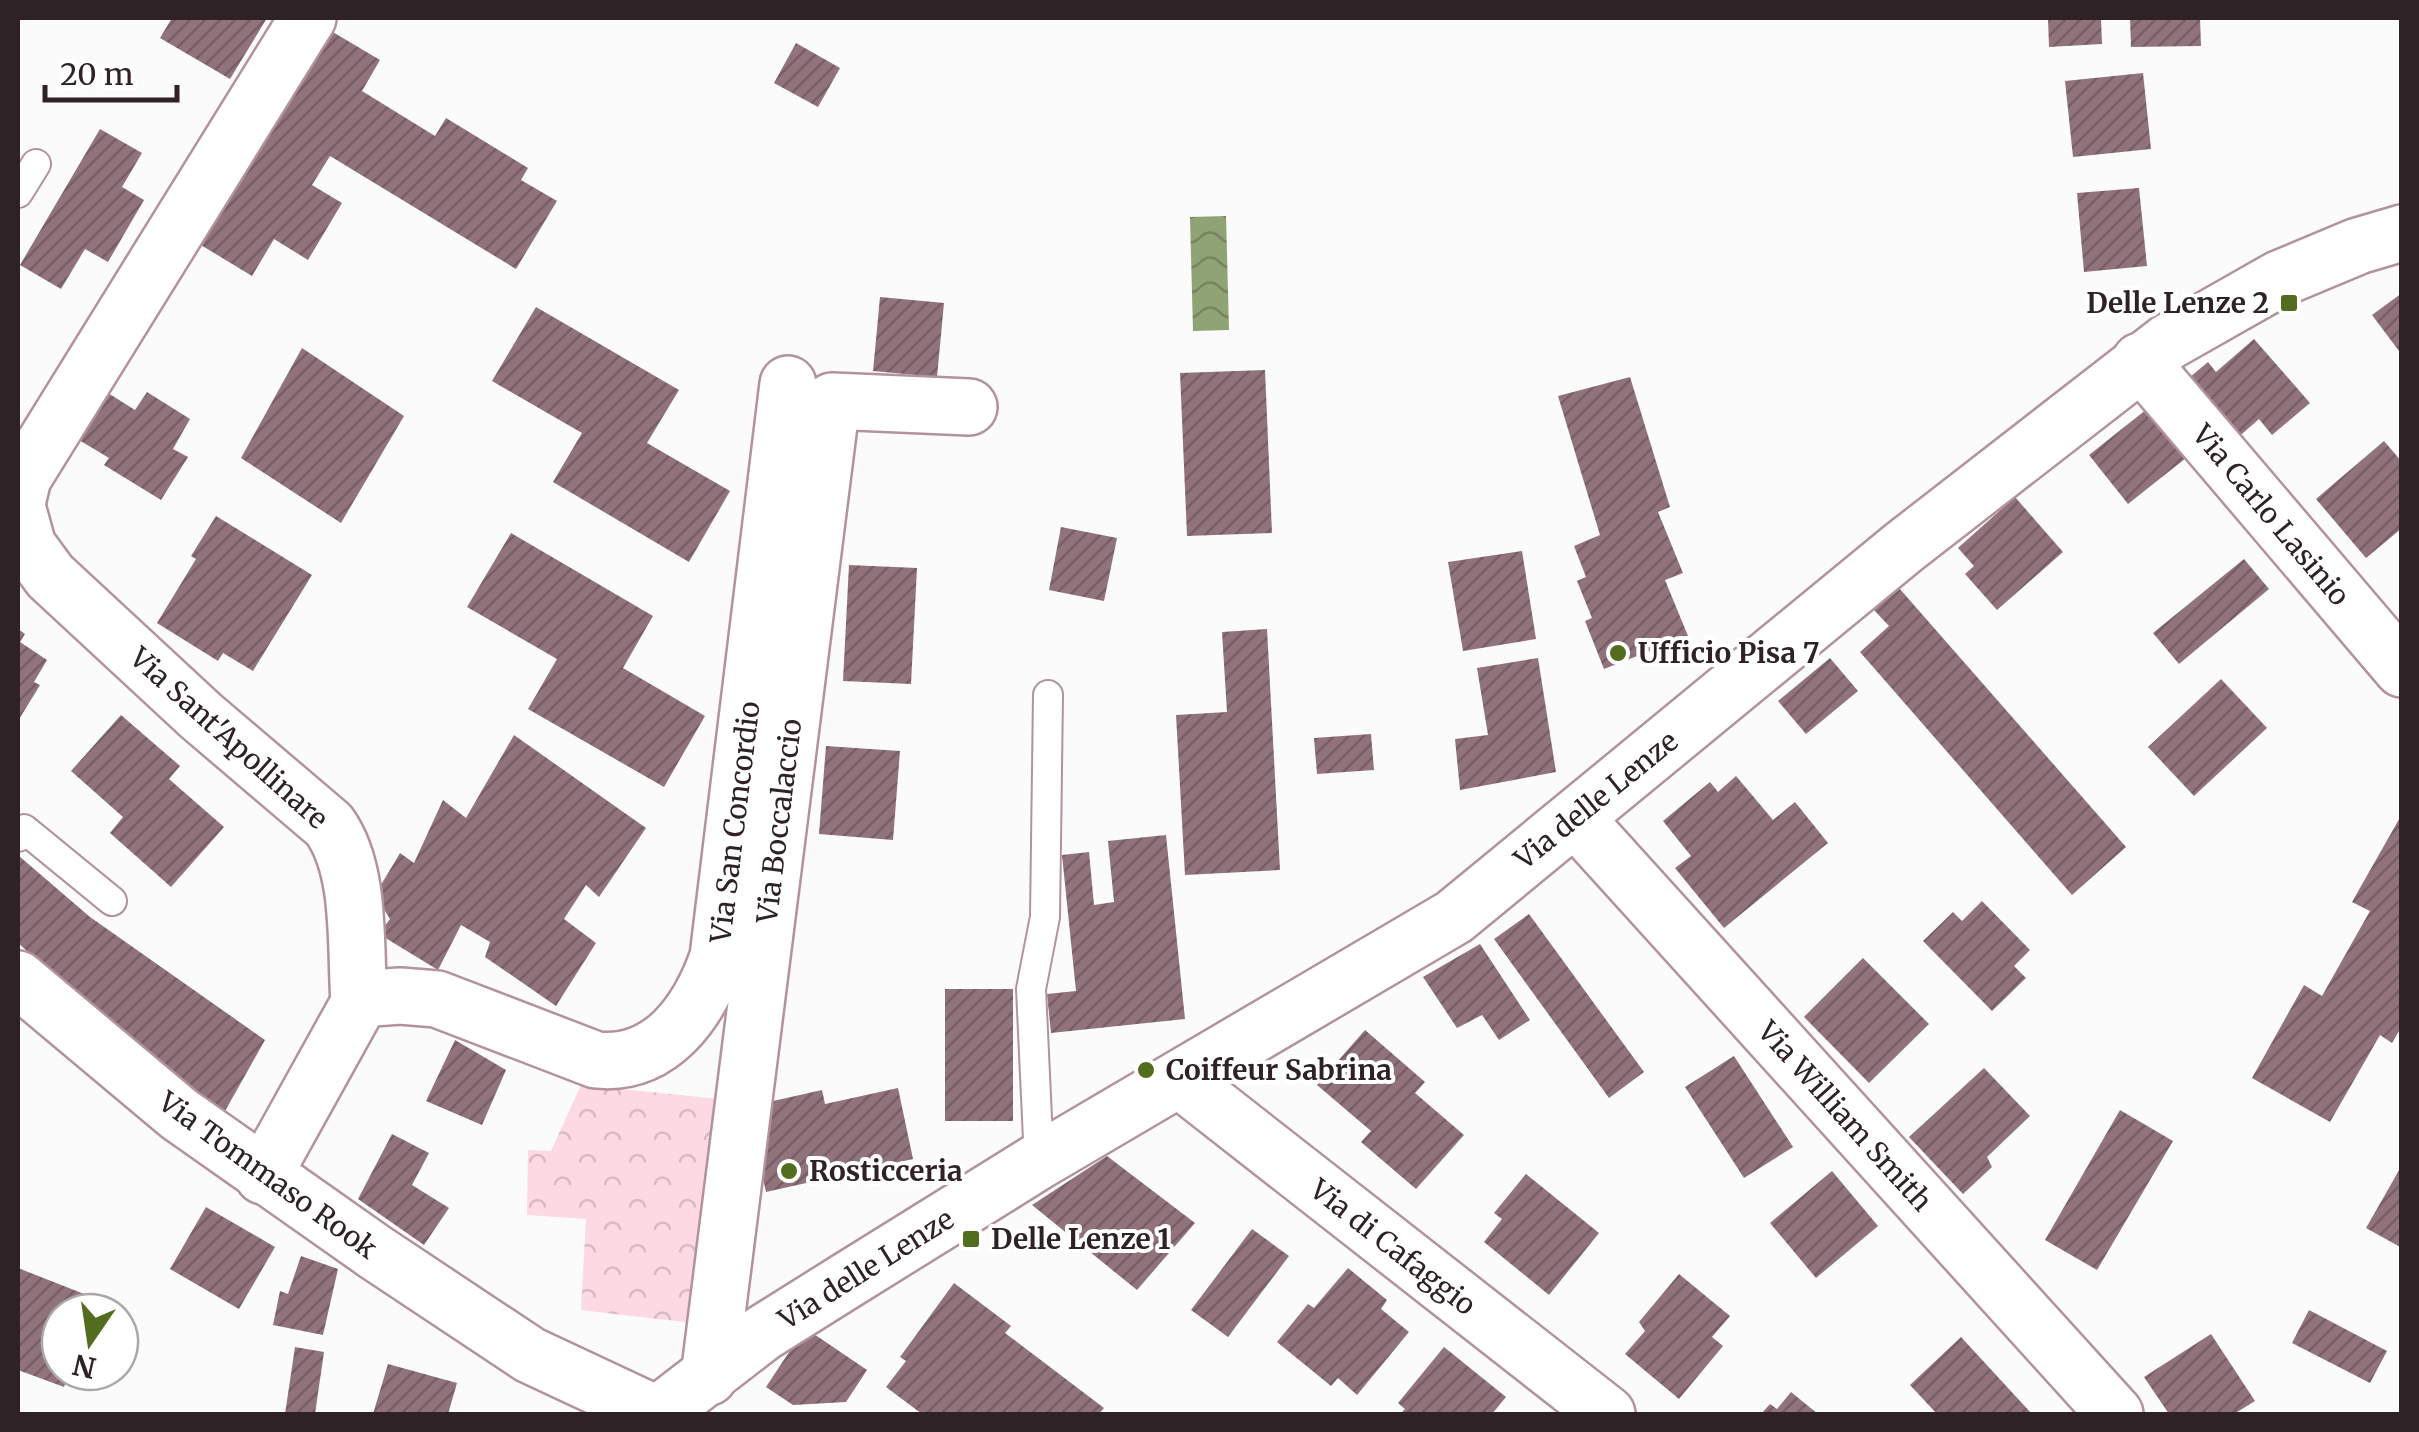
<svg xmlns="http://www.w3.org/2000/svg" width="2419" height="1432" viewBox="0 0 2419 1432" font-family="Merriweather,serif">
	<defs>
		<pattern id="park-crowns" width="20" height="18" patternUnits="userSpaceOnUse" patternTransform="scale(2.5)"><rect width="20" height="18" fill="#fcd9e3"/><path d="M2 6a3 3 0 1 1 6 0M12 15a3 3 0 1 1 6 0" fill="none" stroke="#d8bac3"/></pattern>
		<pattern id="water-waves" width="16" height="10" patternUnits="userSpaceOnUse" patternTransform="scale(2.5)"><rect width="16" height="10" fill="#90a375"/><path d="M0 5q4-4 8 0t8 0" fill="none" stroke="#768460"/></pattern>
		<pattern id="building-hatch" width="6" height="6" patternUnits="userSpaceOnUse" patternTransform="scale(2.5)"><rect width="6" height="6" fill="#91737c"/><path d="M-1 1l2-2M0 6l6-6M5 7l2-2" fill="none" stroke="#775e65"/></pattern>
	</defs>
	<rect width="100%" height="100%" fill="#fbfbfb"/>
	<path fill="url(#park-crowns)" d="M581 1085 720 1099 692 1323 581 1310 586 1219 527 1215 528 1150 551 1151Z"/>
	<path fill="url(#water-waves)" d="M1226 216 1229 330 1193 331 1190 217Z"/>
	<g fill="url(#building-hatch)">
		<path d="M172 18H267L230 79 160 38Z"/>
		<path d="M2048 18H2101L2102 44 2049 47Z"/>
		<path d="M2130 18H2200L2201 46 2131 47Z"/>
		<path d="M321 25 380 60 362 91 435 136 446 118 528 168 521 180 557 201 516 269 330 156 312 185 342 203 308 260 274 239 252 276 191 239Z"/>
		<path d="M796 43 840 68 818 107 774 83Z"/>
		<path d="M2143 73 2151 149 2073 157 2065 81Z"/>
		<path d="M100 129 142 153 122 187 144 200 108 262 85 249 61 289 20 265Z"/>
		<path d="M2139 188 2147 266 2084 272 2077 193Z"/>
		<path d="M2402 293V355L2372 315Z"/>
		<path d="M880 297 944 303 937 377 873 371Z"/>
		<path d="M536 307 679 390 647 443 730 491 689 562 553 482 582 433 492 381Z"/>
		<path d="M2254 339 2310 403 2272 435 2259 419 2227 447 2177 388 2208 362 2216 372Z"/>
		<path d="M302 348 404 416 341 523 241 458Z"/>
		<path d="M1265 370 1272 533 1187 536 1180 373Z"/>
		<path d="M1630 377 1670 507 1658 512 1683 573 1665 580 1688 636 1604 669 1585 621 1592 618 1577 581 1586 577 1574 546 1600 535 1558 396Z"/>
		<path d="M147 392 190 419 173 449 188 457 161 500 104 465 109 458 79 440 108 393 135 410Z"/>
		<path d="M2152 405 2191 454 2128 504 2089 455Z"/>
		<path d="M2384 441 2402 462V528L2366 558 2316 499Z"/>
		<path d="M2015 497 2063 552 1997 610 1965 574 1974 566 1958 548Z"/>
		<path d="M216 516 312 575 253 671 223 653 218 661 157 623 196 559 191 556Z"/>
		<path d="M1061 527 1117 538 1104 601 1049 590Z"/>
		<path d="M511 533 653 616 623 668 705 716 664 787 528 709 557 659 467 607Z"/>
		<path d="M1522 551 1536 639 1463 651 1448 562Z"/>
		<path d="M2244 559 2269 589 2179 664 2153 633Z"/>
		<path d="M849 565 917 568 911 684 843 681Z"/>
		<path d="M1899 588 2126 847 2072 895 1860 652 1889 626 1874 610Z"/>
		<path d="M18 629 25 634 20 642 47 660 34 682 40 685 18 721Z"/>
		<path d="M1267 629 1280 870 1185 875 1176 715 1227 712 1222 632Z"/>
		<path d="M1538 658 1556 772 1460 790 1455 739 1488 735 1477 668Z"/>
		<path d="M1830 658 1858 691 1806 734 1778 701Z"/>
		<path d="M2221 679 2267 728 2194 796 2148 747Z"/>
		<path d="M121 715 180 766 169 779 224 827 171 887 110 833 123 817 71 771Z"/>
		<path d="M1371 734 1374 770 1317 774 1314 738Z"/>
		<path d="M514 735 646 828 599 897 586 885 564 919 596 943 556 1006 485 957 490 942 461 925 438 970 379 934 390 919 375 895 400 853 414 863 443 800 466 818Z"/>
		<path d="M826 746 900 751 893 840 819 834Z"/>
		<path d="M1736 776 1773 820 1795 802 1828 843 1724 928 1675 868 1691 856 1663 821 1710 782 1718 792Z"/>
		<path d="M2402 814V1026L2392 1043 2380 1035 2330 1122 2252 1078 2304 985 2322 996 2370 911 2352 902Z"/>
		<path d="M1166 835 1185 1019 1051 1033 1047 994 1076 991 1062 855 1089 852 1094 905 1114 902 1108 841Z"/>
		<path d="M19 856 90 917 265 1040 225 1111 141 1051 18 943Z"/>
		<path d="M1982 901 2030 950 2014 966 2026 978 1992 1011 1923 941 1953 912 1962 921Z"/>
		<path d="M1529 914 1644 1072 1609 1098 1494 939Z"/>
		<path d="M1480 944 1530 1020 1499 1040 1482 1015 1457 1028 1423 977Z"/>
		<path d="M1863 958 1929 1024 1869 1083 1804 1017Z"/>
		<rect x="945" y="989" width="68" height="132"/>
		<path d="M1365 1030 1425 1082 1415 1093 1464 1135 1416 1189 1361 1142 1371 1131 1317 1085Z"/>
		<path d="M455 1040 506 1070 482 1125 426 1101Z"/>
		<path d="M1734 1056 1793 1147 1744 1178 1685 1087Z"/>
		<path d="M1984 1068 2030 1116 1987 1157 1992 1167 1963 1194 1909 1137Z"/>
		<path d="M898 1088 913 1159 766 1192 747 1107 822 1090 825 1104Z"/>
		<path d="M2120 1110 2173 1141 2097 1270 2045 1240Z"/>
		<path d="M392 1134 429 1153 412 1185 449 1208 424 1245 358 1199Z"/>
		<path d="M1107 1156 1195 1223 1137 1290 1032 1205Z"/>
		<path d="M2402 1165V1248L2366 1228Z"/>
		<path d="M1832 1171 1878 1226 1816 1278 1770 1223Z"/>
		<path d="M1526 1174 1599 1233 1549 1295 1484 1242 1502 1219 1494 1213Z"/>
		<path d="M206 1207 275 1247 239 1309 170 1269Z"/>
		<path d="M1252 1229 1289 1256 1228 1337 1191 1310Z"/>
		<path d="M301 1256 338 1269 323 1335 273 1325 280 1291 288 1294Z"/>
		<path d="M18 1268 97 1299 92 1312H60V1372H69L64 1387 18 1370Z"/>
		<path d="M1348 1268 1387 1300 1381 1309 1409 1332 1357 1395 1338 1378 1331 1386 1277 1342 1308 1304 1314 1308Z"/>
		<path d="M1679 1274 1730 1316 1712 1337 1723 1346 1679 1399 1625 1354 1645 1331 1639 1322Z"/>
		<path d="M954 1283 1011 1326 1005 1333 1104 1408 1099 1414H922L886 1387 906 1361 900 1357Z"/>
		<path d="M2309 1310 2387 1351 2370 1383 2292 1343Z"/>
		<path d="M805 1328 867 1370 846 1402 793 1405 766 1387Z"/>
		<path d="M2211 1334 2255 1401 2234 1414H2169L2144 1377Z"/>
		<path d="M1961 1337 2032 1414H1937L1910 1385Z"/>
		<path d="M295 1347 324 1352 315 1414H285Z"/>
		<path d="M1444 1347 1506 1397 1492 1414H1400L1405 1409 1398 1403Z"/>
		<path d="M388 1364 457 1383 448 1414H373Z"/>
		<path d="M1791 1392 1818 1414H1761L1770 1404 1777 1409Z"/>
	</g>
	<g fill="none" stroke-linecap="round" stroke-linejoin="round">
		<g stroke="#b2939c" stroke-width="32">
			<g id="service">
				<path d="M18 193 36 164"/>
				<path d="M18 837 24 829 112 901"/>
				<path d="M1039 1161 1031 989 1045 917 1048 695"/>
			</g>
		</g>
		<g stroke="#b2939c" stroke-width="60">
			<g id="minor">
				<path d="M2140 361 2402 669"/>
				<path d="M18 499 23 478 308 18"/>
				<path d="M18 510 28 546 50 576 201 716 329 825C362 870 355 948 359 1003"/>
				<path d="M1575 818 2115 1414"/>
				<path d="M18 979 179 1114 375 1252 530 1355 656 1414"/>
				<path d="M359 1003 373 998 400 996 437 999 596 1060C661 1067 699 1012 718 957L788 384"/>
				<path d="M1179 1079 1607 1414"/>
				<path d="M263 1176 359 1003"/>
				<path d="M709 1377 832 401 969 407"/>
				<path d="M658 1414 763 1333 846 1281 1039 1161 1454 917 1904 547 2168 342 2279 279 2358 246 2402 233"/>
			</g>
		</g>
		<use href="#service" stroke="#fff" stroke-width="28"/>
		<use href="#minor" stroke="#fff" stroke-width="55"/>
	</g>
	<g fill="#536d1f" stroke="#fff" stroke-width="4">
		<rect x="2279" y="293" width="20" height="20" rx="5"/>
		<circle cx="1618" cy="653" r="10"/>
		<circle cx="1146" cy="1070" r="10"/>
		<circle cx="789" cy="1171" r="10"/>
		<rect x="961" y="1229" width="20" height="20" rx="5"/>
	</g>
	<g text-anchor="middle" stroke-width="8" stroke-linejoin="round" paint-order="stroke">
		<g font-size="28" font-weight="bold" fill="#2f2226" stroke="#fff" text-anchor="start">
			<text x="2269" y="313" text-anchor="end">Delle Lenze 2</text>
			<text x="1638" y="663">Ufficio Pisa 7</text>
			<text x="1166" y="1080">Coiffeur Sabrina</text>
			<text x="809" y="1181">Rosticceria</text>
			<text x="991" y="1249">Delle Lenze 1</text>
		</g>
		<g font-size="28" fill="#2f2226" stroke="#fff">
			<text transform="translate(2271 515) rotate(50)" y="10">Via Carlo Lasinio</text>
			<text transform="translate(229 738) rotate(42)" y="10">Via Sant'Apollinare</text>
			<text transform="translate(1596 800) rotate(-39)" y="10">Via delle Lenze</text>
			<text transform="translate(779 821) rotate(-83)" y="10">Via Boccalaccio</text>
			<text transform="translate(735 822) rotate(-83)" y="10">Via San Concordio</text>
			<text transform="translate(1845 1116) rotate(48)" y="10">Via William Smith</text>
			<text transform="translate(268 1175) rotate(36)" y="10">Via Tommaso Rook</text>
			<text transform="translate(1393 1247) rotate(38)" y="10">Via di Cafaggio</text>
			<text transform="translate(866 1269) rotate(-32)" y="10">Via delle Lenze</text>
		</g>
	</g>
	<rect width="2419" height="1432" fill="none" stroke="#2f2226" stroke-width="40"/>
	<g transform="translate(90 1342) rotate(193)"><circle r="48" fill="#ffffff" stroke="#aca7a8" stroke-width="2.5"/>
	<path d="M0-8L18 38L0 25L-18 38Z" fill="#536d1f"/>
	<text y="-15" font-size="28" font-weight="bold" text-anchor="middle" fill="#2f2226">N</text>
	</g>
	<path d="M45 85v15h132v-15" fill="none" stroke="#2f2226" stroke-width="5"/>
	<text x="60" y="85" font-size="30" fill="#2f2226" stroke="#ffffff" stroke-width="8" paint-order="stroke">20 m</text>
</svg>
